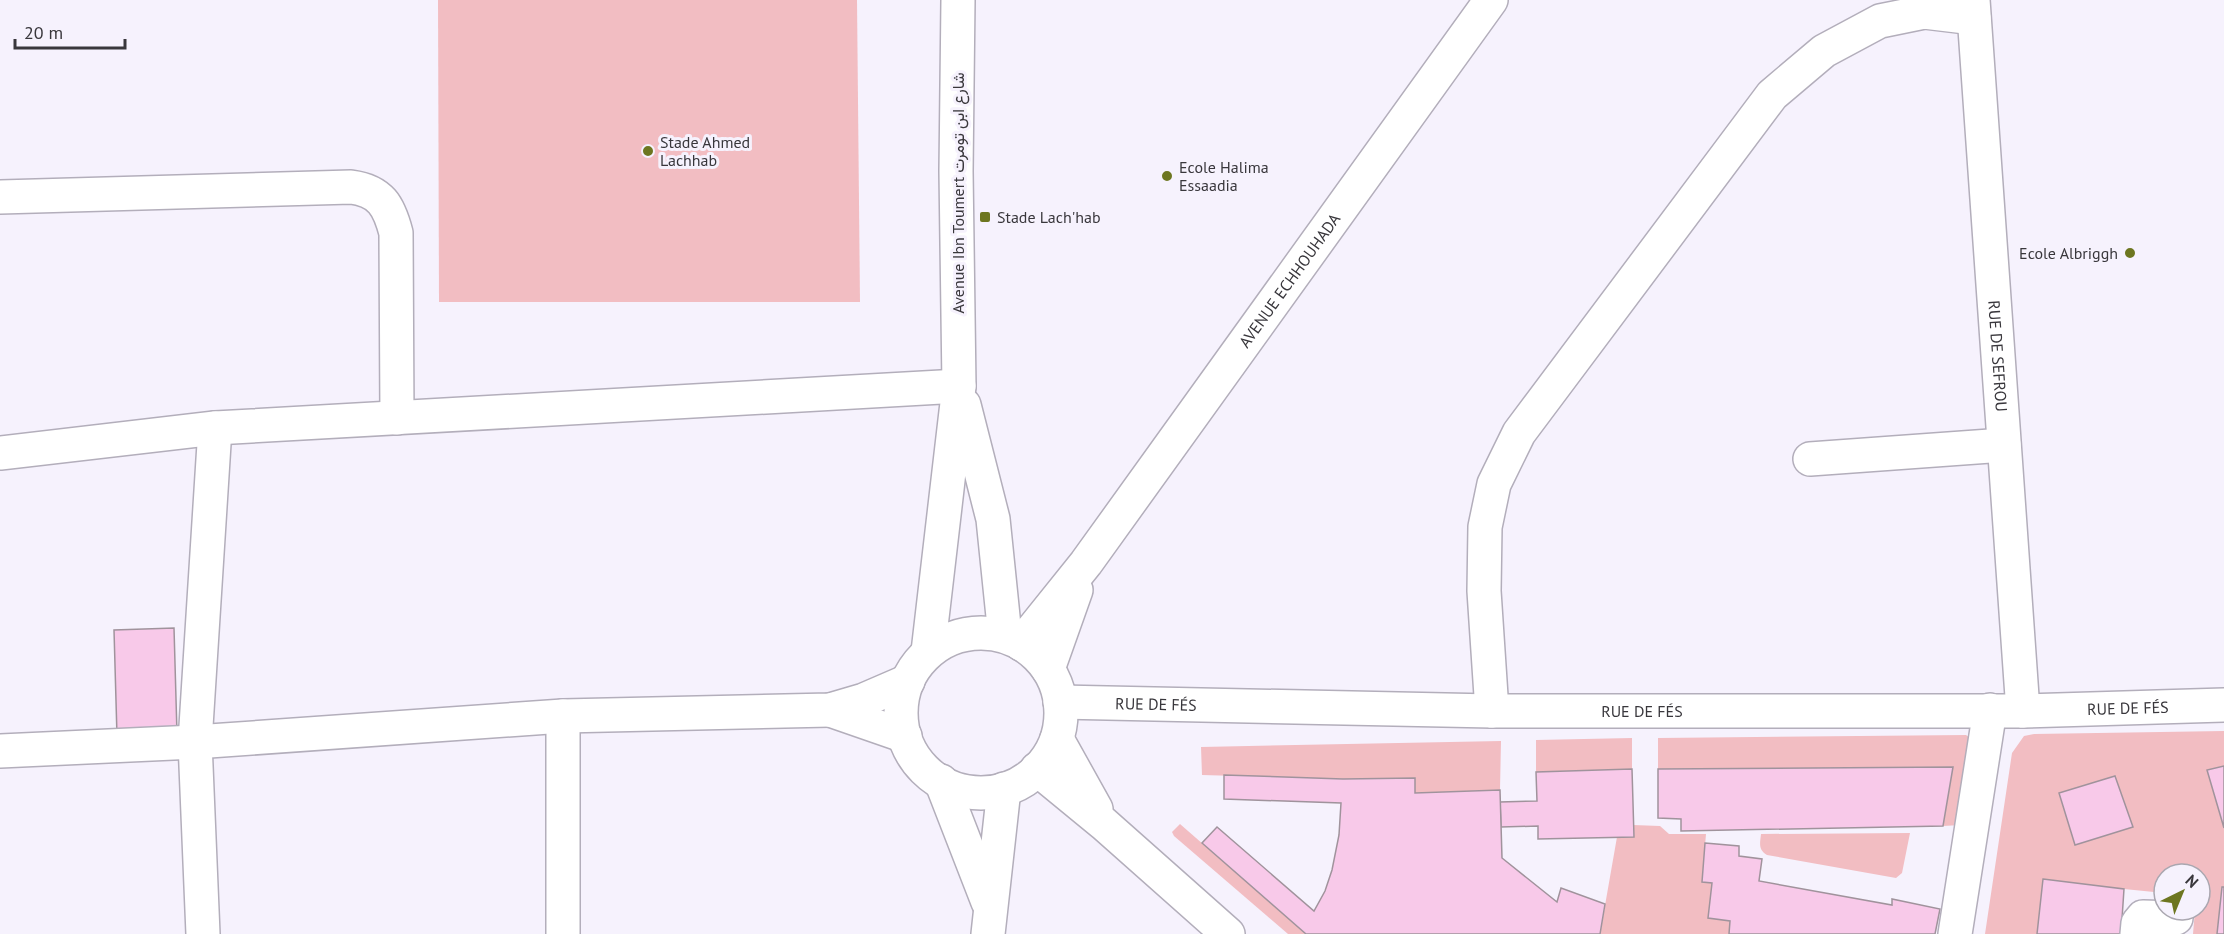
<svg xmlns="http://www.w3.org/2000/svg" width="2224" height="934" viewBox="0 0 2224 934" font-family="'PT Sans',Vazirmatn,sans-serif">
	<rect width="100%" height="100%" fill="#f6f2fd"/>
	<g fill="#f2bdc2">
		<path d="M438 0H857L860 302H439Z"/>
		<path d="M2224 731V934H2193L2195 910H2200V874H2164V893L2124 889 2121 934H1985L2012 753 2024 736 2034 734Z"/>
		<path d="M1966 735 1973 740 1961 825 1943 826 1953 767 1658 769V738Z"/>
		<path d="M1632 738V769L1536 772V740Z"/>
		<path d="M1501 741 1500 790 1415 793 1343 779 1202 775 1201 747Z"/>
		<path d="M1180 824 1306 934H1288L1174 836 1172 832Z"/>
		<path d="M1633 825 1660 826 1669 834H1706L1702 881 1712 883 1730 921 1729 934H1600L1617 837H1633Z"/>
		<path d="M1910 833 1902 873 1896 878 1767 855C1758 849 1760 844 1761 834Z"/>
	</g>
	<g fill="#f8c9e9" stroke="#a0939c" stroke-width="1.5">
		<path d="M174 628 177 734 117 736 114 630Z"/>
		<path d="M2224 766V828L2207 770Z"/>
		<path d="M1953 767 1943 826 1681 831V819L1658 818V769Z"/>
		<path d="M1632 769 1634 837 1538 839V826L1501 827 1500 802 1537 801 1536 772Z"/>
		<path d="M1224 775 1343 779 1415 778V793L1500 790 1502 858 1557 902 1561 888 1605 904 1600 934H1306L1202 843 1217 827 1314 911 1325 891 1332 870 1339 835 1341 803 1224 799Z"/>
		<path d="M2115 776 2133 827 2075 845 2059 793Z"/>
		<path d="M1705 843 1739 846V856L1762 859 1759 881 1892 905V899L1940 909 1935 934H1729L1730 921 1708 918 1712 883 1702 882Z"/>
		<path d="M2043 879 2124 889 2121 934H2037Z"/>
		<path d="M2222 887H2224V934H2217Z"/>
	</g>
	<g fill="none" stroke-linecap="round" stroke-linejoin="round">
		<g stroke="#b3aebb" stroke-width="36">
			<g id="minor">
				<path id="s1" d="M1973 0 2023 711"/>
				<path d="M0 197 351 187C381 191 389 206 396 233L397 418"/>
				<path d="M964 405 993 519 1005 636"/>
				<path d="M0 453 215 428 959 386"/>
				<path d="M1810 459 2004 445"/>
				<circle cx="981" cy="713" r="80"/>
				<path id="s2" d="M1021 644 1086 563 1491 0"/>
				<path d="M928 652 959 386 956 171 958 0"/>
				<path d="M1048 669 1076 590"/>
				<path id="s3" d="M1060 702 1492 711H2023L2224 705"/>
				<path d="M830 710 905 736"/>
				<path d="M1492 711 1484 591 1485 527 1494 484 1519 433 1772 95 1824 51 1880 21 1924 12 1974 18"/>
				<path d="M1057 739 1096 809"/>
				<path d="M0 751 195 742 563 716 830 710 864 700 908 681"/>
				<path d="M1037 769 1104 824 1228 934"/>
				<path d="M941 781 988 902"/>
				<path d="M203 934 195 742 215 428"/>
				<path d="M563 934V716"/>
				<path d="M988 934 1004 789"/>
				<path d="M1955 934 1990 710"/>
				<path d="M2137 934 2138 923 2143 917 2176 918"/>
			</g>
		</g>
		<use href="#minor" stroke="#fff" stroke-width="33"/>
	</g>
	<g fill="#6d7620" stroke="#f6f2fd" stroke-width="2">
		<circle cx="648" cy="151" r="6"/>
		<circle cx="1167" cy="176" r="6"/>
		<rect x="979" y="211" width="12" height="12" rx="3"/>
		<circle cx="2130" cy="253" r="6"/>
	</g>
	<g text-anchor="middle" stroke-width="6" stroke-linejoin="round" paint-order="stroke">
		<g font-size="16" fill="#39373c" stroke="#f6f2fd" text-anchor="start">
			<text x="660" y="148">Stade Ahmed<tspan x="660" dy="18">Lachhab</tspan></text>
			<text x="1179" y="173">Ecole Halima<tspan x="1179" dy="18">Essaadia</tspan></text>
			<text x="997" y="223">Stade Lach'hab</text>
			<text x="2118" y="259" text-anchor="end">Ecole Albriggh</text>
		</g>
		<g font-size="16" fill="#39373c" stroke="#f6f2fd">
			<text transform="translate(958 193) rotate(-90)" y="6">Avenue Ibn Toumert شارع ابن تومرت</text>
			<text dy="6" stroke="none"><textPath href="#s2" startOffset="452">AVENUE ECHHOUHADA</textPath></text>
			<text dy="6" stroke="none"><textPath href="#s1" startOffset="357">RUE DE SEFROU</textPath></text>
			<text dy="6" stroke="none"><textPath href="#s3" startOffset="96">RUE DE FÉS</textPath></text>
			<text dy="6" stroke="none"><textPath href="#s3" startOffset="1068">RUE DE FÉS</textPath></text>
			<text dy="6" stroke="none"><textPath href="#s3" startOffset="582">RUE DE FÉS</textPath></text>
		</g>
	</g>
	<g transform="translate(2182 892) rotate(43)"><circle r="28" fill="#f6f2fd" stroke="#aaa7b0" stroke-width="1.5"/>
	<path d="M0-4.5L10 22L0 15L-10 22Z" fill="#6d7620"/>
	<text y="-9" font-size="16" font-weight="bold" text-anchor="middle" fill="#39373c">N</text>
	</g>
	<path d="M15 39v9h110v-9" fill="none" stroke="#39373c" stroke-width="3"/>
	<text x="24" y="39" font-size="18" fill="#39373c" stroke="#f6f2fd" stroke-width="4.5" paint-order="stroke">20 m</text>
</svg>
